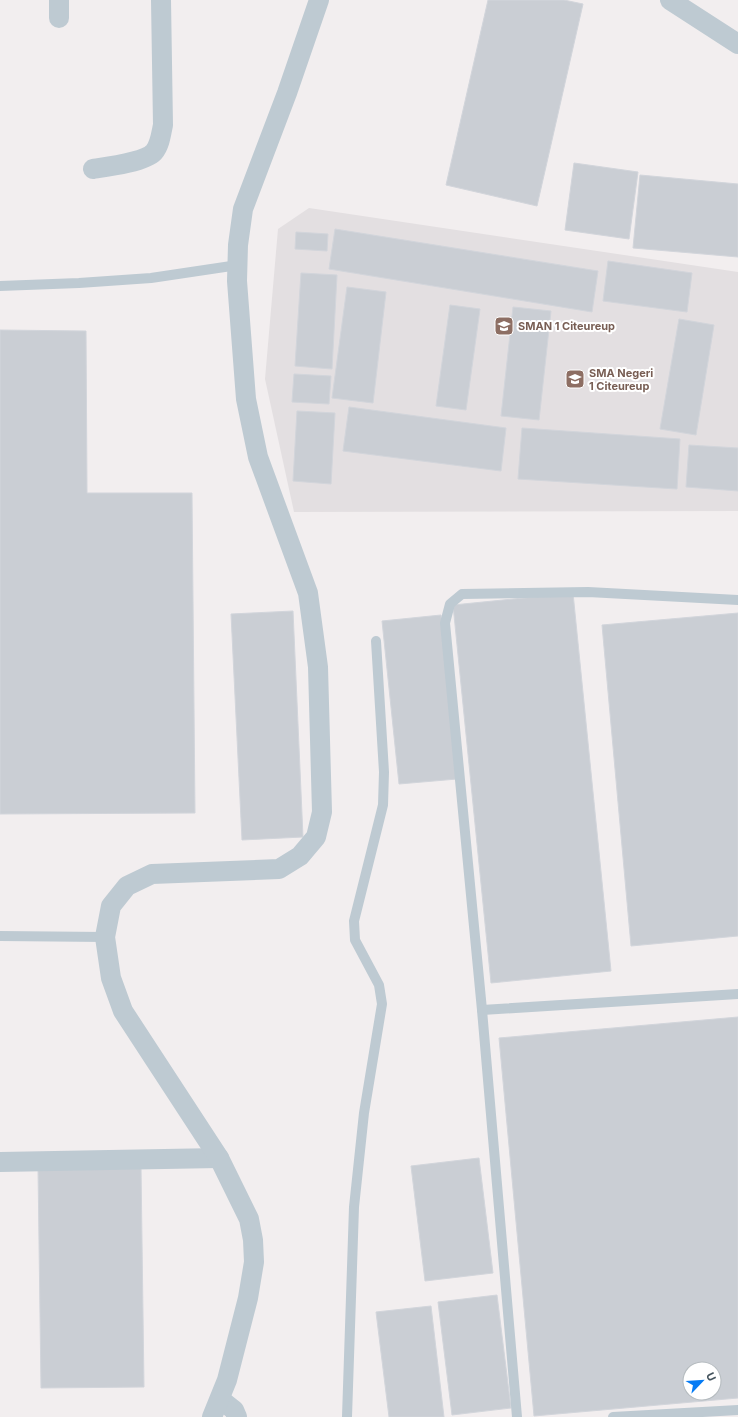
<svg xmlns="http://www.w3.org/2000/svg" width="738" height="1417" viewBox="0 0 738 1417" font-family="Inter,sans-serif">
	<rect width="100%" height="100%" fill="#f2eeef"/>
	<path fill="#e3dfe1" d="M309 208 738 272V511L294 512 265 379 278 229Z"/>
	<g fill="#caced4" stroke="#d2d5db" fill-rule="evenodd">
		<path d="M488 0H564L583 4 537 206 446 185Z"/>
		<path d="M574 163 638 172 629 239 565 230Z"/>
		<path d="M640 175 738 184V257L633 248Z"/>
		<path d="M335 229 598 271 592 312 329 269Z"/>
		<path d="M296 232 328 234 327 251 295 249Z"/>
		<path d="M608 261 692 273 687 312 603 301Z"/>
		<path d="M301 273 337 275 332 369 295 366Z"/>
		<path d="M347 287 386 292 373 403 332 398Z"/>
		<path d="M450 305 480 309 466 410 436 406Z"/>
		<path d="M513 307 551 311 539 420 501 416Z"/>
		<path d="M679 319 714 325 696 435 660 429Z"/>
		<path d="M0 330 86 331 87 493H192L195 813 0 814Z"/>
		<path d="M294 374 331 376 329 404 292 402Z"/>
		<path d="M349 407 506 428 501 471 343 451Z"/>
		<path d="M297 411 335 413 331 484 293 481Z"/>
		<path d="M522 428 680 439 677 489 518 479Z"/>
		<path d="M689 445 738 448V491L686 487Z"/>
		<path d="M573 593 611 971 491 983 453 605Z"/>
		<path d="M293 611 303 837 242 840 231 614Z"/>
		<path d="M738 613V936L631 946 602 625Z"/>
		<path d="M441 615 457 779 399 784 382 621Z"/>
		<path d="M738 1017V1398L534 1416 499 1038ZM690 1369H714V1393H690Z"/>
		<path d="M479 1158 493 1273 425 1281 411 1166Z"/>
		<path d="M141 1167 144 1387 41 1388 38 1168Z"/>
		<path d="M497 1295 511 1408 452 1415 438 1302Z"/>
		<path d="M431 1306 444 1417H389L376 1312Z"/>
	</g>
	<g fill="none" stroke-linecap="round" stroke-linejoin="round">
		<g stroke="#becad2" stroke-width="10">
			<path d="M0 286 79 283 151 278 238 265"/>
			<path d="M0 936 105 937"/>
			<path d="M482 1010 738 994"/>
			<path d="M347 1417 354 1207 364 1113 382 1004 379 985 355 940 354 921 383 805 384 772 376 641"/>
			<path d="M517 1417 482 1010 445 623 450 604 462 594 588 592 738 600"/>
			<path d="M613 1417 738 1410"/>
		</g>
		<g stroke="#becad2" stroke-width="20">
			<path d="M59 0V18"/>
			<path d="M670 0 738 44"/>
			<path d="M93 169C106 167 145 162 154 152 160 145 161 134 163 125L161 0"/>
			<path d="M0 1162 219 1158"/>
			<path d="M220 1399 234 1410 237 1417"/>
			<path d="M212 1417 227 1380 248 1298 254 1262 253 1240 249 1219 219 1158 123 1011 111 978 105 937 111 906 127 886 152 874 279 869 300 856 316 837 322 812 318 667 308 593 258 457 246 399 237 281 238 245 243 209 287 93 319 0"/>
		</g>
	</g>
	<defs>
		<g id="school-square" transform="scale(1)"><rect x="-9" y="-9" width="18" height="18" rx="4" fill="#8d6e63" stroke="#fff"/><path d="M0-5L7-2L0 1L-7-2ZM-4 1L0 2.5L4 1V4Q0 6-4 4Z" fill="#fff"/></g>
	</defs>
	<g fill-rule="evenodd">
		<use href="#school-square" x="504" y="326"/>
		<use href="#school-square" x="575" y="379"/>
	</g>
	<g text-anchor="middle" stroke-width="4" stroke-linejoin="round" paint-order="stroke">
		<g font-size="11" font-weight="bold" fill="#785e54" stroke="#fff" text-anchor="start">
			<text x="518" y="330">SMAN 1 Citeureup</text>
			<text x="589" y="377">SMA Negeri<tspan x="589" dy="13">1 Citeureup</tspan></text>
		</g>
	</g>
	<g transform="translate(702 1381) rotate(65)"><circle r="19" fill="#ffffff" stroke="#b5bbbf"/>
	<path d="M0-3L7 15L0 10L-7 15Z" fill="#057bf4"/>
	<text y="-6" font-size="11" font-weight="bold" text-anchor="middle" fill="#45545e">U</text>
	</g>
</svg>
